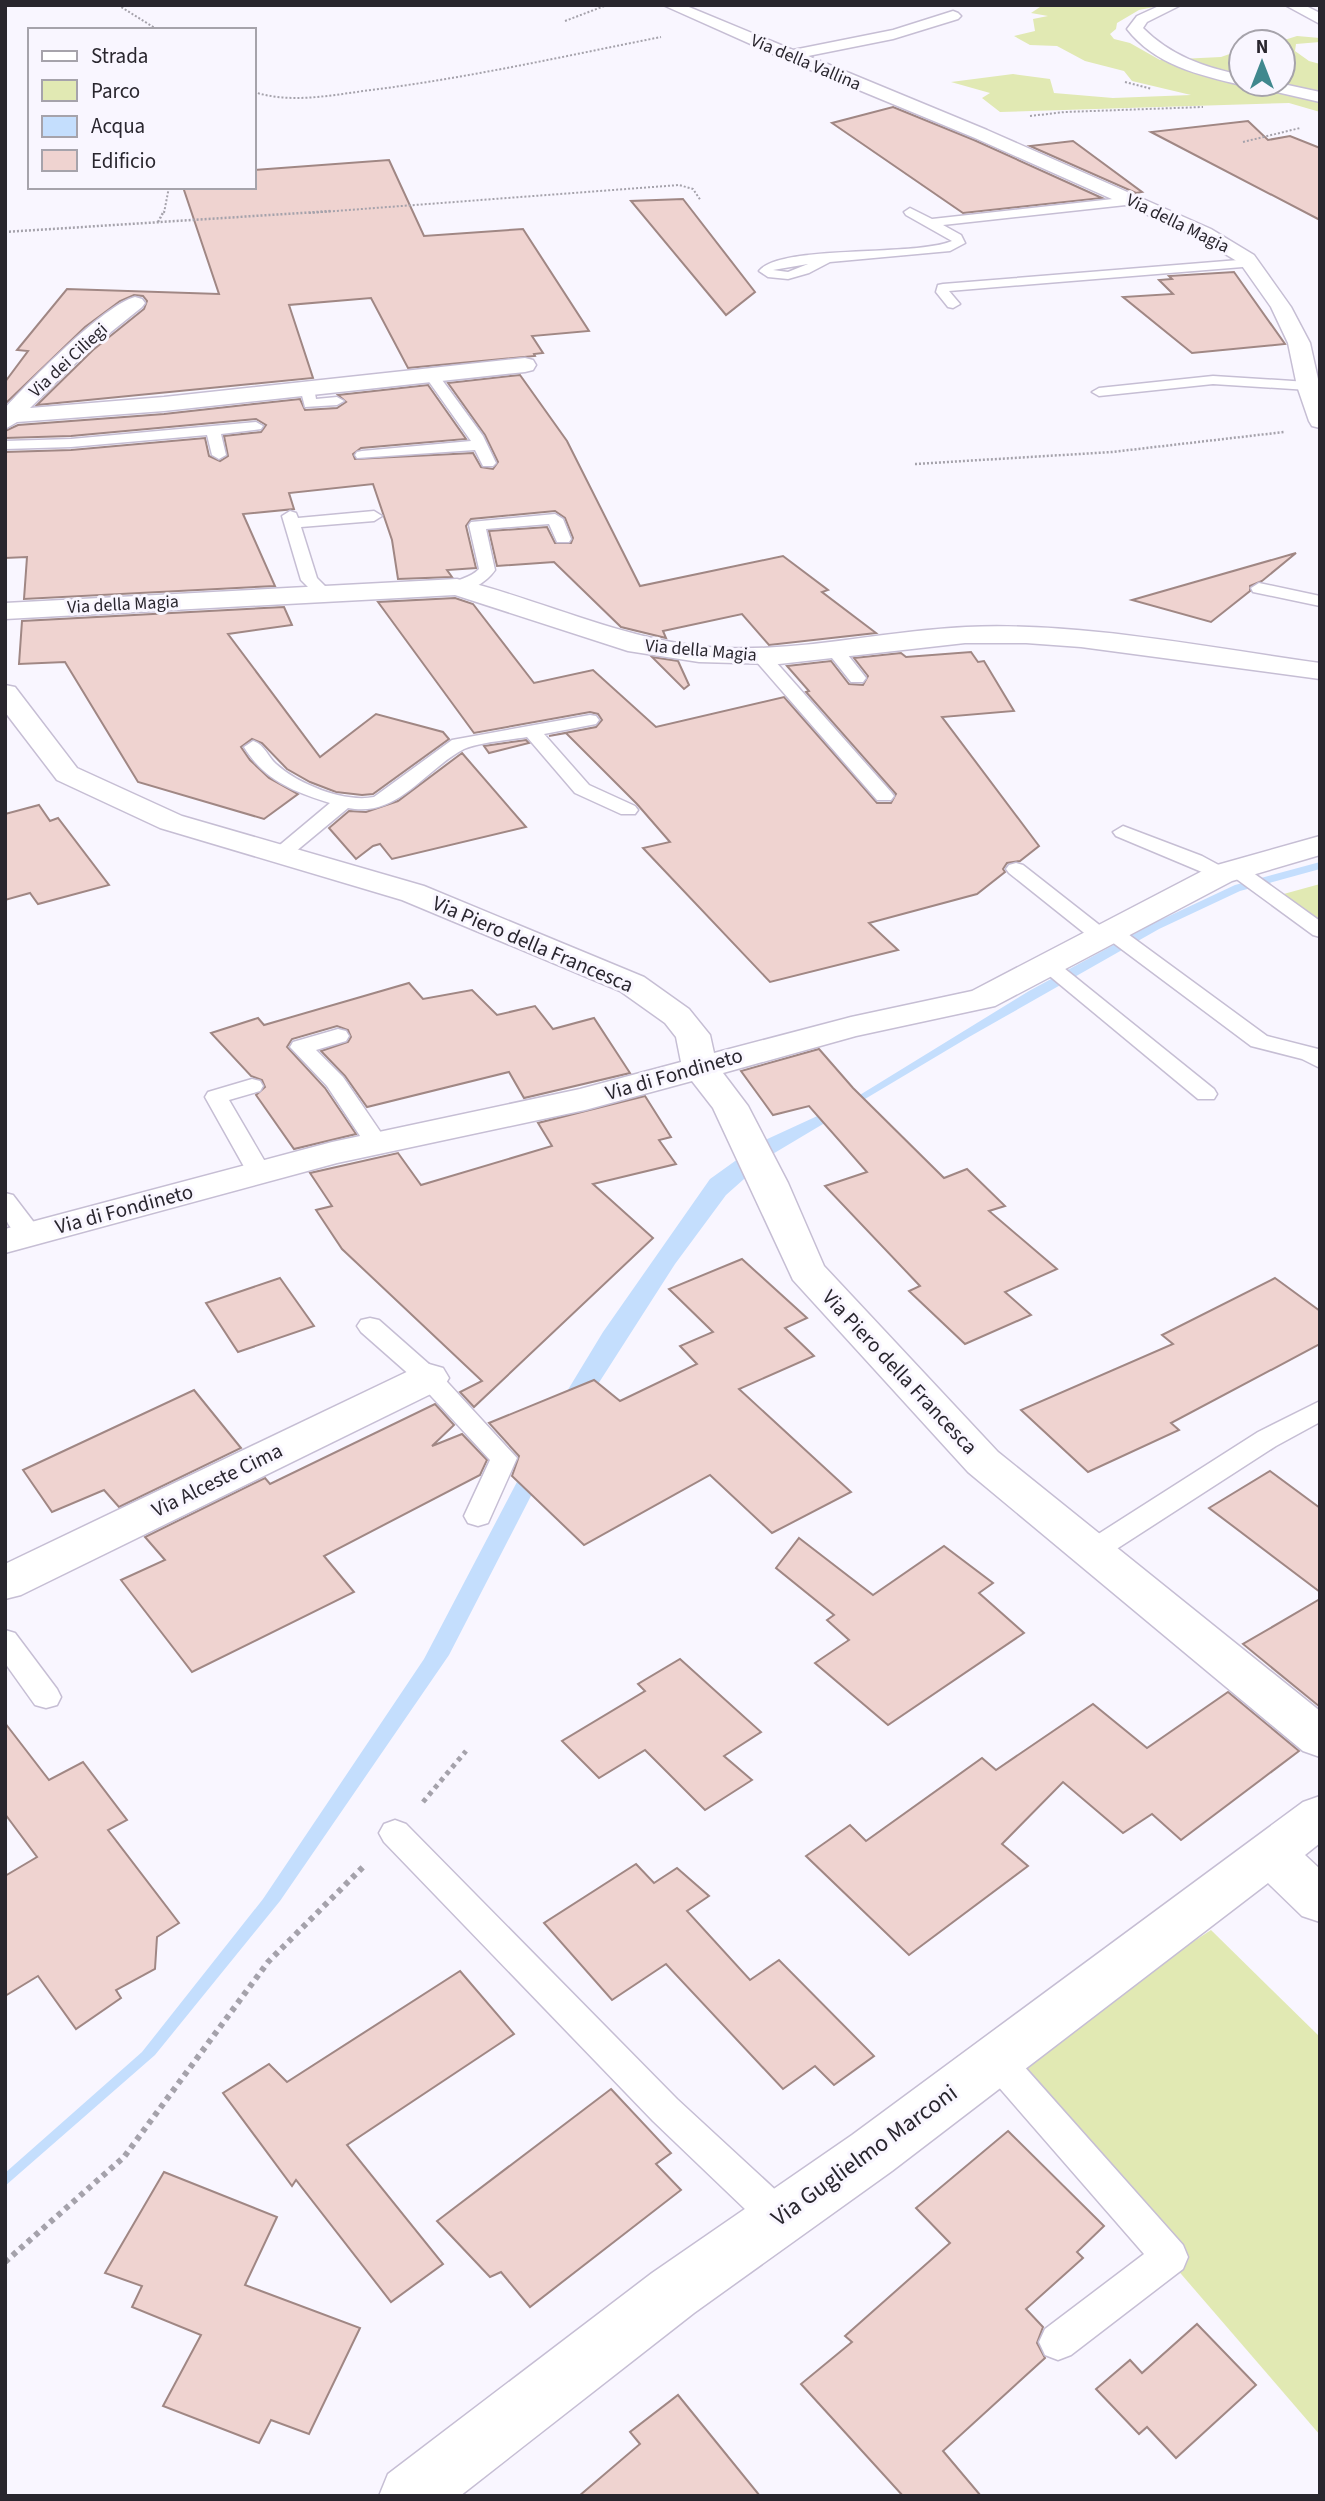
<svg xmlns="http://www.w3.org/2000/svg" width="1325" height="2501" viewBox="0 0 1325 2501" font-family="'Source Sans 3',sans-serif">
	<rect width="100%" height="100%" fill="#f9f6ff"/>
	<g fill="#e1e9b3">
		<path d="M1043 5H1164L1139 10 1117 23 1116 29 1110 34 1114 39 1130 43 1160 60 1221 57 1241 50V84H1283V42H1278L1297 36 1320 38V42L1296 44 1295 51 1309 61 1320 64V112L1289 103 1000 112 982 98 990 93 951 82 1013 74 1050 79 1054 93 1113 98 1191 95 1132 81 1124 71 1085 61 1057 46 1030 45 1014 36 1035 31 1033 19 1048 16 1031 13Z"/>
		<path d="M1320 884V920L1280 895Z"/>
		<path d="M1211 1930 1320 2037V2435L1006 2071 1012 2061Z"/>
	</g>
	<path fill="#c4defd" d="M1320 862V869L1240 891 1159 929 969 1037 771 1155 726 1195 675 1264 550 1459 449 1655 280 1901 155 2055 5 2186V2173L142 2052 263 1899 424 1659 549 1421 603 1332 710 1179 763 1141 850 1101 1029 991 1152 924 1235 885Z"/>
	<g fill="#efd3d0" stroke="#a08784" stroke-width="2">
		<path d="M893 107 974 140 1102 198 963 213 832 123Z"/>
		<path d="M1248 121 1268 140 1290 136 1320 148V220L1151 132Z"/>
		<path d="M1073 141 1142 192 1136 193 1030 146Z"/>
		<path d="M389 160 424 236 523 229 589 331 532 336 543 353 534 354 535 356 408 368 371 298 289 305 313 378 37 405 93 350 144 309 147 301 143 296 134 295 120 301 85 327 5 404V382L28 351 17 350 67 289 219 294 183 187H254V170Z"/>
		<path d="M683 199 755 292 726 315 631 201Z"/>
		<path d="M1234 272 1285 344 1192 353 1123 297 1173 294 1159 280 1172 279 1169 276Z"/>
		<path d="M520 375 567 441 640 586 783 556 828 590 822 592 876 633 769 645 742 614 663 631 666 638 621 627 554 562 497 566 489 531 547 527 555 543H571L573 538 565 518 555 511 471 519 466 526 476 568 447 570 452 577 398 579 392 540 373 484 289 493 294 509 243 514 275 586 24 599 27 557 5 558V452L71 450 205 438 209 456 220 461 228 456 224 436 261 432 266 425 256 419 71 436 5 438V431L18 425 164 414 300 399 305 410 337 408 346 402 338 395 428 385 466 439 361 448 353 454 355 459 473 453 481 467 493 469 498 462 485 435 448 383Z"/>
		<path d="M1296 553 1262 581 1250 586V591L1211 622 1132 600Z"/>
		<path d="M455 598 473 604 534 683 593 670 656 727 784 697 877 803H891L896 794 806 692 809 691 787 666 831 661 849 684 863 685 868 676 854 658 901 653 906 657 971 652 978 662 984 661 1014 711 942 717 1039 846 1020 861 1007 863 1003 869 1005 872 977 894 869 923 898 950 770 982 643 848 670 842 637 804 566 733 549 736 596 727 602 720 598 714 590 712 474 733 378 602Z"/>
		<path d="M284 607 292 625 228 634 320 757 376 714 443 732 449 739 373 794 362 795 336 792 310 782 287 769 262 743 252 739 241 747 250 760 269 778 298 794 264 819 138 782 65 662 19 664 22 621Z"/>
		<path d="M652 657 678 661 689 685 684 689Z"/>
		<path d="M526 740 529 743 489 753 484 746Z"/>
		<path d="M462 753 526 827 392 859 380 844 373 846 356 859 329 828 349 811 366 812 398 801Z"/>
		<path d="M39 805 50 821 58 818 109 885 38 904 30 893 5 900V814Z"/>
		<path d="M409 983 423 999 472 990 497 1015 535 1006 553 1029 594 1018 630 1073 524 1098 509 1072 367 1107 345 1076 321 1051 348 1042 351 1037 348 1030 337 1026 292 1039 287 1047 325 1088 356 1134 294 1149 256 1095 265 1087 262 1080 251 1076 211 1033 258 1018 264 1025Z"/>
		<path d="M819 1049 853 1088 944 1178 967 1169 1005 1206 989 1211 1057 1269 1005 1292 1031 1315 965 1344 909 1291 920 1286 825 1186 867 1172 809 1106 773 1115 741 1071Z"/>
		<path d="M645 1096 671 1137 659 1140 676 1164 593 1184 653 1238 474 1407 460 1392 482 1381 342 1249 316 1210 332 1206 310 1173 398 1153 421 1185 552 1146 538 1123Z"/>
		<path d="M742 1259 807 1318 785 1328 814 1356 739 1389 851 1492 772 1533 710 1475 584 1545 512 1476 519 1456 489 1423 594 1380 620 1401 697 1364 680 1346 713 1332 669 1289Z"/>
		<path d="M280 1278 314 1326 238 1352 206 1303Z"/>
		<path d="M1275 1278 1320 1311V1344L1171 1423 1179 1430 1088 1472 1021 1410 1173 1344 1162 1335Z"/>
		<path d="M194 1390 241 1448 119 1507 104 1490 52 1512 23 1470Z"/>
		<path d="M435 1404 454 1425 432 1446 462 1434 487 1460 480 1475 324 1556 354 1592 192 1672 121 1580 165 1560 145 1537 265 1478 270 1484Z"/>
		<path d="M1270 1471 1320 1508V1592L1209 1508Z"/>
		<path d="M799 1538 873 1595 944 1546 993 1583 979 1593 1024 1633 888 1725 815 1663 849 1640 827 1620 834 1615 776 1568Z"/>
		<path d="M1320 1599V1707L1243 1644Z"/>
		<path d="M680 1659 761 1732 724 1756 752 1780 705 1810 645 1750 599 1778 562 1741 645 1691 638 1684Z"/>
		<path d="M1228 1692 1299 1751 1181 1840 1152 1814 1123 1833 1063 1782 1002 1844 1028 1866 909 1955 806 1856 850 1825 866 1841 982 1758 996 1770 1093 1704 1147 1748Z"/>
		<path d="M5 1723 49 1780 83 1762 127 1820 108 1830 179 1923 157 1937 155 1969 116 1990 121 1998 76 2029 38 1976 5 1996V1876L37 1857 5 1814Z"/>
		<path d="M636 1864 654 1883 677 1868 709 1896 687 1911 750 1980 779 1960 874 2056 834 2085 815 2066 783 2089 666 1964 612 2000 544 1923Z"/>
		<path d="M460 1971 514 2034 347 2145 443 2264 391 2302 296 2180 292 2186 223 2093 269 2064 287 2082Z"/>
		<path d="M611 2089 671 2153 656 2164 681 2190 530 2307 501 2272 490 2277 437 2221Z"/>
		<path d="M1008 2131 1104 2226 1077 2252 1083 2258 1026 2309 1043 2327 1037 2343 1045 2358 943 2451 981 2496H903L801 2384 852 2342 845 2336 950 2243 916 2208Z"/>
		<path d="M164 2172 277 2217 245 2285 360 2328 309 2434 271 2420 259 2443 163 2406 201 2335 132 2307 142 2286 105 2273Z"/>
		<path d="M1197 2324 1256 2385 1176 2458 1147 2427 1139 2434 1096 2389 1130 2360 1142 2373Z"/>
		<path d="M678 2395 760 2496H579L640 2444 630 2432Z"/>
	</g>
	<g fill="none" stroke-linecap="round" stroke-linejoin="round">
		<g stroke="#c6bed4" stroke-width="3">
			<g id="lane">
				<path d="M1131 197 1137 201 1135 204 943 225 961 235 965 243 950 251 830 262 809 273 788 279 768 277 759 271C780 244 914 257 952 241L906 215 904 212 910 208 932 219ZM808 264 788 272 773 270Z"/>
				<path d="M1251 259 1257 263 1255 266 949 291 960 304 953 308 948 307 936 292 938 285 943 284Z"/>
				<path d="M432 372 437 373 483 436 496 463 493 466H483L475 450 357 458 355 455 357 452 362 451 471 441 425 376Z"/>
				<path d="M1213 376 1308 382 1315 386 1308 390 1213 384 1099 396 1092 392 1099 388Z"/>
				<path d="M307 384 314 388 316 399 337 397 344 401 337 405 305 407 300 388Z"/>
				<path d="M256 422 263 426 261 429 221 434 226 455 219 459 212 455 207 435 71 447 5 449V441L71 439Z"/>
				<path d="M290 511 296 513 298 518 374 511 382 516 374 521 301 527 317 578 331 592 329 596H317L301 580 282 516Z"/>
				<path d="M555 514 563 519 571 539 569 542H557L549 524 486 529 495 570C486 583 468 594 451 591L449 587C456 578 470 579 479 569L469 525 471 522Z"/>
				<path d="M1259 583 1320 596V606L1253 592 1251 588Z"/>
				<path d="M834 644 840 645 863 674 866 678 863 682H851L828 653 825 649Z"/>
				<path d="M761 651 767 652 891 792 894 796 891 800H877L755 660 752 656Z"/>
				<path d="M590 715 596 716 599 720 596 724 544 734 589 785 635 806 638 810 635 814H621L575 793 527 737C510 740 479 742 464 749 424 770 398 818 348 808L289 857H275L272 853 275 849 330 803C294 792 264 780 244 747L253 741C264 744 268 757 276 764 298 784 344 803 374 797L452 740Z"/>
				<path d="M1123 826 1202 856 1228 870 1238 865 1245 867 1320 921V937L1313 935 1231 875 1221 880 1116 836 1113 832Z"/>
				<path d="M1016 863 1023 865 1102 927 1110 924 1117 926 1267 1036 1318 1049 1320 1068 1302 1059 1251 1046 1108 939 1100 942 1093 940 1009 873 1006 869 1009 865Z"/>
				<path d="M1047 958 1054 960 1214 1089 1217 1094 1214 1099H1198L1040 968 1036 964 1040 960Z"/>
				<path d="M338 1029 346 1031 349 1036 346 1041 316 1050 343 1077 388 1143 384 1148H368L327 1086 290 1047 293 1042Z"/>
				<path d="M252 1079 260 1081 263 1086 260 1091 229 1100 271 1172 267 1177H251L247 1172 205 1097 208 1092Z"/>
				<path d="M5 1193 13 1195 39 1229 42 1234 39 1239C24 1243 9 1231 5 1216 4 1209 5 1200 5 1193Z"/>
				<path d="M370 1318 379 1320 438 1372 517 1458 488 1523 478 1526 468 1523 464 1516 490 1460 420 1384 361 1332 357 1326 361 1320Z"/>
				<path d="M1320 1401V1422L1276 1446 1101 1559 1091 1562 1081 1559 1077 1552 1081 1545 1258 1432Z"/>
				<path d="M5 1630 15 1633 57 1689 61 1697 57 1705 46 1708 35 1705 5 1663Z"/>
				<path d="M395 1820 406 1824 677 2099 793 2206 798 2218 793 2230 780 2235 767 2230 653 2121 384 1842 379 1833 384 1824Z"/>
				<path d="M995 2043 1007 2047 1183 2245 1188 2257 1183 2269 1071 2355 1058 2360 1045 2355 1039 2342 1045 2329 1144 2254 983 2069 978 2058 983 2047Z"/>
			</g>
		</g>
		<g stroke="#c6bed4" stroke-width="3">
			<g id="street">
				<path d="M663 5H684L793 50 893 30 953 11 958 13 961 16 958 19 893 39 808 56 987 130 1211 229 1254 255 1291 307 1310 343 1320 388V428L1312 426 1309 421 1297 386 1288 343 1271 307 1240 263 1197 237 975 138 784 59Z"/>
				<path d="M1161 5H1181L1147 22 1143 28C1171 56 1204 67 1241 75V84H1245L1241 85C1199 75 1155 65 1127 29L1137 16Z"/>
				<path d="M1285 5H1304L1320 13V24Z"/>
				<path d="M1253 84H1283L1320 92V102L1255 87Z"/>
				<path d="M135 297 142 299 145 303 142 307 91 348 30 408 164 397 525 358 533 360 536 365 533 370 525 372 164 411 17 422 5 429V408C29 382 104 305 135 297Z"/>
				<path d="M457 579C538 599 614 636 697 646 788 656 876 631 966 627 1084 622 1203 647 1320 663V679L1081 647 1026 643H965L779 664 699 662 628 651 455 595 5 619V603Z"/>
				<path d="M5 685 15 687 77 768 182 816 424 886 644 977 689 1009 710 1035 714 1053 851 1017 972 991 1210 867 1320 836V855L1232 881 995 1006 856 1036 723 1073 748 1106 788 1183 824 1266 998 1452 1320 1711V1757L1303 1751 968 1472 793 1280 713 1108 692 1081 585 1110 337 1163 5 1253V1229L332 1142 580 1089 681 1062 676 1037 665 1023 620 991 402 900 160 828 57 780 5 712Z"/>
				<path d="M429 1364 443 1368 449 1378 443 1388 21 1595 5 1599V1564L415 1368Z"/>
				<path d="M1320 1796V1843L1305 1855 1320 1869V1922L1302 1916 1268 1883 892 2171 694 2313 460 2496H379L388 2474 652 2273 852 2135 1303 1802Z"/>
			</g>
		</g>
		<g stroke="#a5a2ab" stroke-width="2" stroke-dasharray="2 2" stroke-linecap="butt">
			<path d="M118 5 158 30"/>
			<path d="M565 21 607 5"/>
			<path d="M1125 82 1152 89"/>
			<path d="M254 92C292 104 332 95 371 90 468 78 565 56 661 37"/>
			<path d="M1030 116 1065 112 1203 107"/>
			<path d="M1243 142 1300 128"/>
			<path d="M164 213 169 187"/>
			<path d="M309 213 679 185 693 189 701 201"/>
		</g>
		<g stroke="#a5a2ab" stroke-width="2.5" stroke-dasharray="2 2" stroke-linecap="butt">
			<path d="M158 222 164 211"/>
			<path d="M5 232 332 211"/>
			<path d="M915 464 1112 452 1284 432"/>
		</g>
		<path stroke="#a5a2ab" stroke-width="5" stroke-dasharray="4.5 4.5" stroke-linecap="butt" d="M423 1802 466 1751"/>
		<path stroke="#a5a2ab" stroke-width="6" stroke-dasharray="5 5" stroke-linecap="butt" d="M5 2262 124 2157 268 1962 365 1865"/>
		<use href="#lane" fill="#fff" fill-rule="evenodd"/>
		<use href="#street" fill="#fff" fill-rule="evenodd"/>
	</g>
	<g text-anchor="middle" stroke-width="6" stroke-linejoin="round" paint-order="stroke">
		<g font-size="18" fill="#29262e" stroke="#f9f6ff">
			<text transform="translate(806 62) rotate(23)" y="6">Via della Vallina</text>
			<text transform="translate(1178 223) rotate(26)" y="6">Via della Magia</text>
			<text transform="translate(68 360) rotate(-43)" y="6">Via dei Ciliegi</text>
			<text transform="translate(123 604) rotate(-3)" y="6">Via della Magia</text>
			<text transform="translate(701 650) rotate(5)" y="6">Via della Magia</text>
		</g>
		<g font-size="21" fill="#29262e" stroke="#f9f6ff">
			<text transform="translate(533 944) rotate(23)" y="7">Via Piero della Francesca</text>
			<text transform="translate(674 1074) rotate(-16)" y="7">Via di Fondineto</text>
			<text transform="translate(124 1209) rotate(-15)" y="7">Via di Fondineto</text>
			<text transform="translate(900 1372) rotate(47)" y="7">Via Piero della Francesca</text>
			<text transform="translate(217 1480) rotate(-26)" y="7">Via Alceste Cima</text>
		</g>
		<g font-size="24" fill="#29262e" stroke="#f9f6ff">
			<text transform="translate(864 2155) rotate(-36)" y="8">Via Guglielmo Marconi</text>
		</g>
	</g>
	<rect width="1325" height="2501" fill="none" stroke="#29262e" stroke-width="14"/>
	<rect x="28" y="28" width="228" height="161" fill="#f9f6ff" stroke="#a6a3ab" stroke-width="2"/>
	<rect x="42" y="51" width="35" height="10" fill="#ffffff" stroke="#a6a3ab" stroke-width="2"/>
	<text x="91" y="63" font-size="21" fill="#29262e">Strada</text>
	<rect x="42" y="80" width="35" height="21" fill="#e1e9b3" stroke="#a6a3ab" stroke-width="2"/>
	<text x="91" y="98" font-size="21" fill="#29262e">Parco</text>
	<rect x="42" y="116" width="35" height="21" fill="#c4defd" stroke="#a6a3ab" stroke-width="2"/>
	<text x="91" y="133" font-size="21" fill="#29262e">Acqua</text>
	<rect x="42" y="150" width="35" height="21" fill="#efd3d0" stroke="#a6a3ab" stroke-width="2"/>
	<text x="91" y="168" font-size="21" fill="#29262e">Edificio</text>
	<g transform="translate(1262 63)"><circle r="33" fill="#f9f6ff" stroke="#a6a3ab" stroke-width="2"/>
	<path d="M0-5L12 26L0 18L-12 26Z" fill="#40888e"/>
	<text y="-10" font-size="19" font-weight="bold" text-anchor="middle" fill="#29262e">N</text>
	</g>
</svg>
